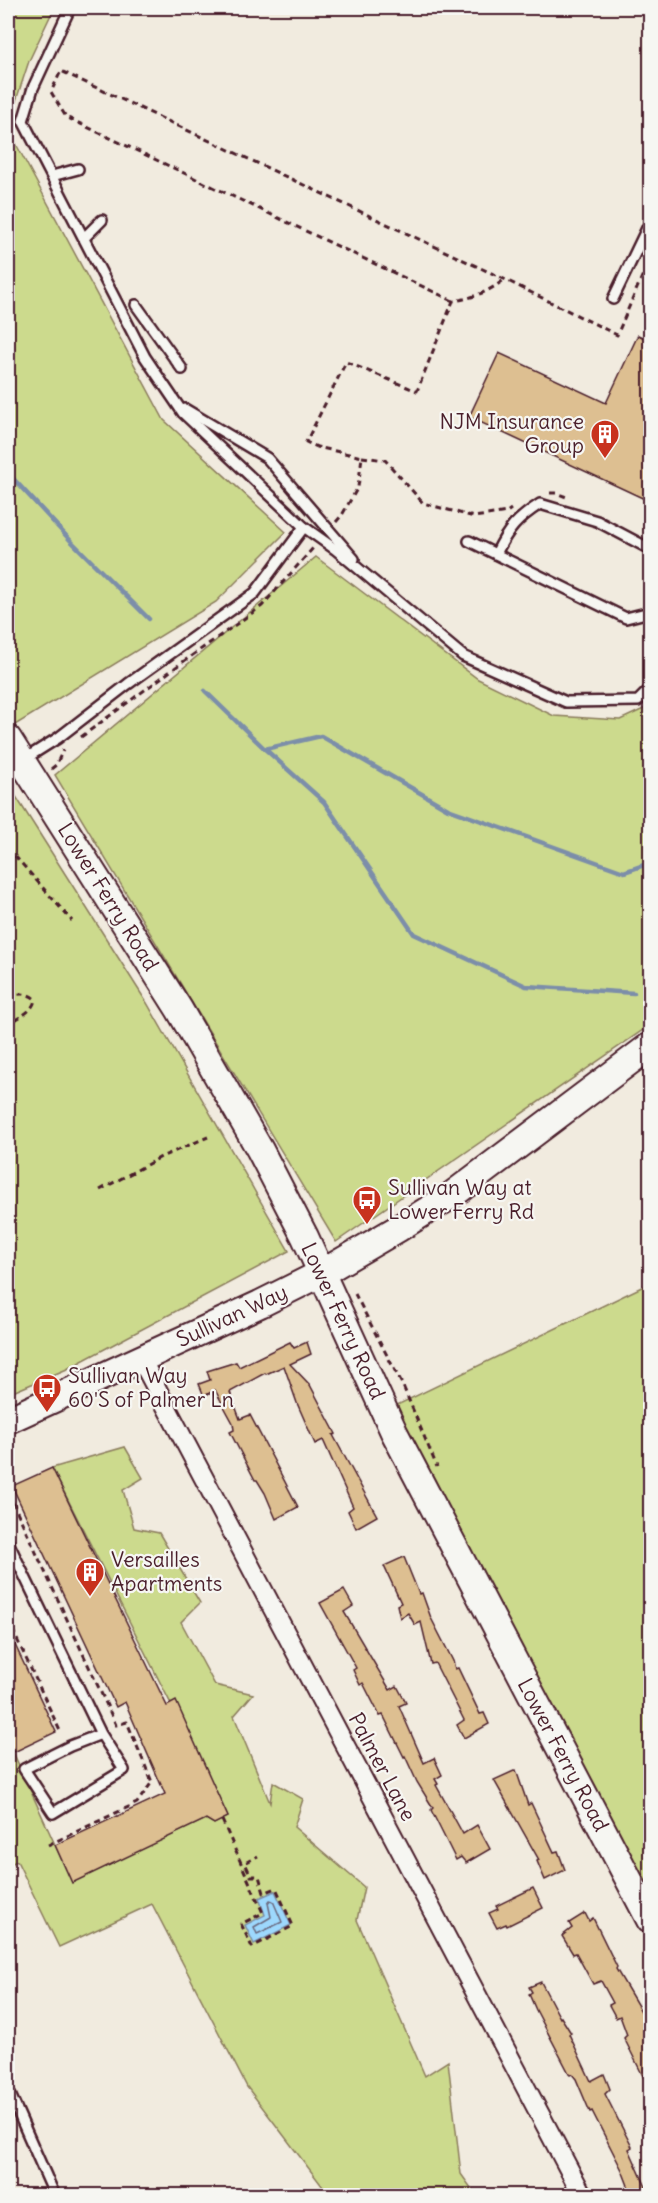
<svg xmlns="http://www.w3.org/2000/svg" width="658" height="2203" viewBox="0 0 658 2203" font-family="Delius,sans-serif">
	<rect width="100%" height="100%" fill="#f1ebdf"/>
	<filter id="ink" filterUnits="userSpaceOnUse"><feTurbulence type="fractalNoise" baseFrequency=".0167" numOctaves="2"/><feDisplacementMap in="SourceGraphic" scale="12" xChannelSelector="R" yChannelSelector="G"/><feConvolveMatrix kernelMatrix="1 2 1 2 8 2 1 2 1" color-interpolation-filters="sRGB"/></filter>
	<g filter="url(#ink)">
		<g fill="#ccda8d" stroke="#8b7c5c" stroke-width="1.5">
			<path d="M8 8H54L29 61 8 125Z"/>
			<path d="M8 129 164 420 286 532 216 602 15 725 8 714Z"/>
			<path d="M316 557 478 679 554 716 620 720 650 706V1025L336 1242 55 775Z"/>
			<path d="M8 784 147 1003 289 1251 67 1369 8 1394Z"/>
			<path d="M650 1283V1920L395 1406Z"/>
			<path d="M125 1447 143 1478 123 1490 134 1528 159 1533 200 1603 181 1622 215 1685 253 1694 234 1716 270 1803 273 1782 303 1799 294 1827 364 1887 357 1920 425 2076 448 2061 461 2174 476 2195H329L247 2087 152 1904 59 1947 17 1861 8 1865V1741L72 1882 206 1819 214 1824 228 1817 52 1468Z"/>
		</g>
		<path fill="#9dd8fd" stroke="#7c8ea9" stroke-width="1.5" d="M275 1891 291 1925 254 1944 245 1925 265 1915 259 1898Z"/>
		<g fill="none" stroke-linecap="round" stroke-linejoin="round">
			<path stroke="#6b697f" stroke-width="1.5" d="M270 1900 273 1901 282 1922 257 1934 254 1927 271 1917 268 1903Z"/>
			<g stroke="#7c8ea9" stroke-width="4.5">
				<path d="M8 473 71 541 149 619"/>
				<path d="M205 691 265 749 324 802 414 934 526 986 634 993"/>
				<path d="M265 749 321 736 448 809 624 872 650 863"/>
			</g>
		</g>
		<g fill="#ddbf91" stroke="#4a1f2b" stroke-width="1.5">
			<path d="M638 335 651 341V502L469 417 499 353 606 403Z"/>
			<path d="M290 1342 294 1348 307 1342 311 1354 290 1364 310 1385 336 1434 333 1435 377 1516 356 1528 348 1511 353 1507 323 1440 315 1444 297 1403 284 1366 266 1374 265 1373 230 1392 240 1419 250 1415 298 1507 276 1519 265 1493 257 1480H255L230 1432 234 1430 233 1423 215 1390 204 1396 199 1384 210 1380 207 1371 236 1362 239 1367Z"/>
			<path d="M52 1468 167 1706 176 1701 228 1817 214 1824 206 1819 72 1883 55 1845 165 1794 125 1702 116 1707 12 1486Z"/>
			<path d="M404 1557 419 1594 422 1593 431 1618 453 1661 455 1669 458 1668 480 1714 484 1713 489 1724 464 1738 457 1725 464 1720 435 1663 431 1664 421 1622 415 1625 408 1613 400 1618 397 1605 401 1603 384 1566Z"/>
			<path d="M344 1590 353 1606 344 1612 390 1690 397 1686 406 1703 399 1706 424 1763 434 1758 442 1775 435 1779 438 1784 436 1785 463 1834 477 1825 490 1849 466 1863 461 1857 456 1860 431 1810 433 1808 417 1782 405 1756 404 1757 383 1715 380 1716 363 1683 360 1685 353 1670 356 1668 320 1603Z"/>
			<path d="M8 1630 56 1732 14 1752 8 1738Z"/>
			<path d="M516 1770 528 1805 531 1803 554 1852 558 1851 565 1870 545 1880 537 1861 539 1860 494 1780Z"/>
			<path d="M533 1888 543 1908 507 1926 506 1924 497 1928 489 1913 498 1909 496 1906Z"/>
			<path d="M585 1913 589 1921 593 1918 617 1967 616 1969 651 2028V2092L624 2038 627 2035 620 2016 616 2018 609 2005 613 2003 601 1981 593 1984 576 1953 573 1954 562 1936 572 1928 569 1923Z"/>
			<path d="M541 1982 560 2018 561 2017 571 2033 569 2034 591 2081 604 2074 610 2089 605 2094 632 2147 629 2149 650 2196H632L622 2170 592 2111 590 2112 576 2079 572 2074 570 2075 536 2010 529 1994 532 1992 529 1987Z"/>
		</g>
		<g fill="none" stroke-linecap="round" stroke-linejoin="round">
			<g stroke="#4a1f2b" stroke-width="14">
				<g id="lane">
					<path d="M52 176 78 169"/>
					<path d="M84 238 102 220"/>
					<path d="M613 299 650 222"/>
					<path d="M136 305 182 369"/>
					<path d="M185 409 267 458 354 559"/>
					<path d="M304 527 335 549 463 656 566 702 638 701 650 689"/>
					<path d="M469 541 626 618 650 612"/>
					<path d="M496 554C508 529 517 519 540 504L597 521 650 549"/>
					<path d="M23 760 58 738 128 684 255 593 304 527 183 413 145 357 23 121 33 88 70 8"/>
					<path d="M8 1542 101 1734 124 1770 53 1813 24 1769 70 1746 101 1734"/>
					<path d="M8 2092 10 2094 55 2196"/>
				</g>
			</g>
			<g stroke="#4a1f2b" stroke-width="22">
				<path id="street" d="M141 1359 583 2196"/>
			</g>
			<g stroke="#4a1f2b" stroke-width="30">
				<g id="secondary">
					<path d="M8 739 179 1009 260 1150 305 1237 394 1432 650 1920"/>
					<path d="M8 1420 260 1304 322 1273 399 1228 452 1195 650 1046"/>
				</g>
			</g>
			<g stroke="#4a1f2b" stroke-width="3" stroke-dasharray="6 4.5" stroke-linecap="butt">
				<path d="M453 301 66 117 51 92 61 71 504 279 617 335 650 258"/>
				<path d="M362 457 385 460 423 503 474 517 507 512 511 509"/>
				<path d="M550 493H556L569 498"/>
				<path d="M336 522 342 515 358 487 362 457 317 447 306 442 346 362 417 391 453 301C473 298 488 292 504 280"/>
				<path d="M81 737 180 664 262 606 314 547"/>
				<path d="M51 769 56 765 63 750"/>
				<path d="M8 848 72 921"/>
				<path d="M8 996C18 994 27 992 35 999 34 1012 17 1018 8 1024"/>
				<path d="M100 1190 161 1157 208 1137"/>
				<path d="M355 1294 403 1386 437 1467"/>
				<path d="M8 1492 116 1725 127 1722 152 1782 137 1803 48 1845"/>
				<path d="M8 1620 61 1733"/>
				<path d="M222 1820 263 1913 241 1924 252 1947 293 1926 276 1888 264 1893 259 1876H251L245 1863 258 1856"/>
			</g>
			<use href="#lane" stroke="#f6f6f2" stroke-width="9"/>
			<use href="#street" stroke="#f6f6f2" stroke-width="18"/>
			<use href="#secondary" stroke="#f6f6f2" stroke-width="26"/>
		</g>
	</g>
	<defs>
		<g id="building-pin" transform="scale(1.5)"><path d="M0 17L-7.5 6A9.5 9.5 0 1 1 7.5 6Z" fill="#c8321e" stroke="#f6f6f2"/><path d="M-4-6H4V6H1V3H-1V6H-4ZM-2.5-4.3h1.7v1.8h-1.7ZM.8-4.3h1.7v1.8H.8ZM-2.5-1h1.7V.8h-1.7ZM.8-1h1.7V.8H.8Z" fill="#fff"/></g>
		<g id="bus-pin" transform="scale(1.5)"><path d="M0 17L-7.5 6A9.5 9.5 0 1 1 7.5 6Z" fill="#c8321e" stroke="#f6f6f2"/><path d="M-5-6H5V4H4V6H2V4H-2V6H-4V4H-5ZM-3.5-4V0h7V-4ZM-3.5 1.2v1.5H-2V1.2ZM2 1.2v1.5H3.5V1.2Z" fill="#fff"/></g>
	</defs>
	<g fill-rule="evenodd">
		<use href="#building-pin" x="605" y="434"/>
		<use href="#bus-pin" x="367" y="1200"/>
		<use href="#bus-pin" x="47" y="1388"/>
		<use href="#building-pin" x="90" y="1572"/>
	</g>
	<g text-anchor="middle" stroke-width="4.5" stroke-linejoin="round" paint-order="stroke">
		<g font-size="21" fill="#4a1f2b" stroke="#f6f6f2" text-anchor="start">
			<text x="584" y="429" text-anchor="end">NJM Insurance<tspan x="584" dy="24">Group</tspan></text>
			<text x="388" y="1195">Sullivan Way at<tspan x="388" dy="24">Lower Ferry Rd</tspan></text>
			<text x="68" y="1383">Sullivan Way<tspan x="68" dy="24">60'S of Palmer Ln</tspan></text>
			<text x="111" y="1567">Versailles<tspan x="111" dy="24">Apartments</tspan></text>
		</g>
		<g font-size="21" fill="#4a1f2b" stroke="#f6f6f2">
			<text transform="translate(108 897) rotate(58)" y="7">Lower Ferry Road</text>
			<text transform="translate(232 1316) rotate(-25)" y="7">Sullivan Way</text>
			<text transform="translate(343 1321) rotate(65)" y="7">Lower Ferry Road</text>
			<text transform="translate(563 1755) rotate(62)" y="7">Lower Ferry Road</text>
			<text transform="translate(382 1767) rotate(62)" y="7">Palmer Lane</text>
		</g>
	</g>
	<rect width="658" height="2203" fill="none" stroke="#f6f6f2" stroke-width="30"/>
	<rect x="15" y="15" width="628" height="2173" fill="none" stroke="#4a1f2b" stroke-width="2" filter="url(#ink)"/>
</svg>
